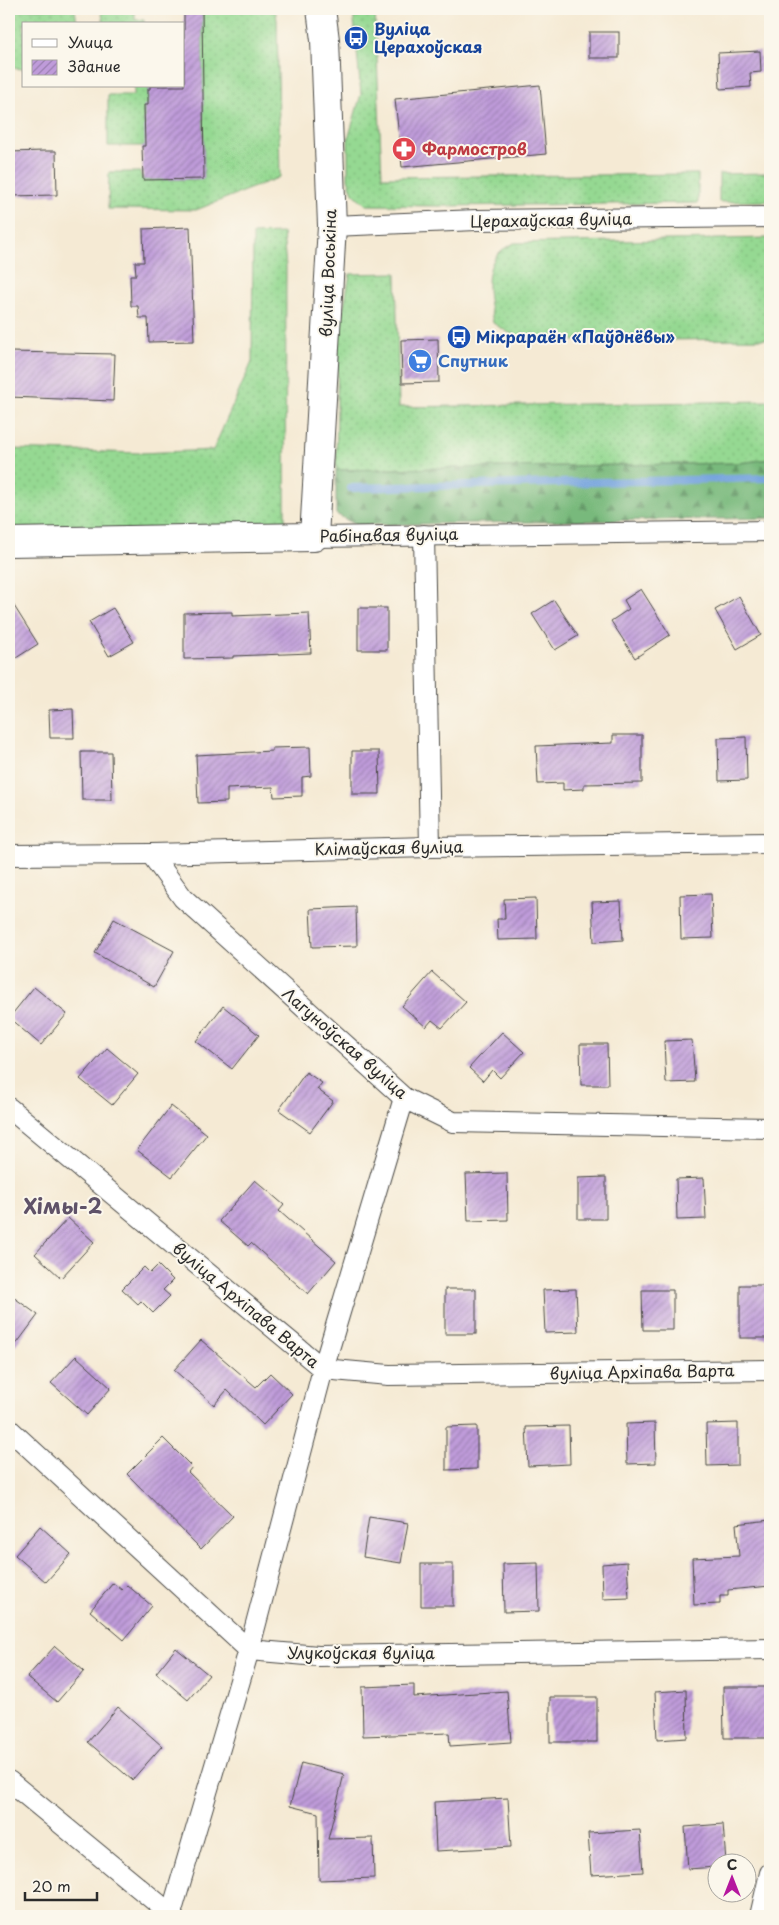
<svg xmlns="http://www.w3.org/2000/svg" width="779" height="1925" viewBox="0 0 779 1925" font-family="'Playpen Sans',sans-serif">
	<defs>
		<pattern id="grass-dots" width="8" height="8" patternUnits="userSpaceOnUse" patternTransform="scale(1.25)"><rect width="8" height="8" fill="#95d992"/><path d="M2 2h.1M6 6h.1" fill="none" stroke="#81ba7e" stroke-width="1.8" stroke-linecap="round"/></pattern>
		<pattern id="forest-firs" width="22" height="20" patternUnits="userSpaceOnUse" patternTransform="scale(1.25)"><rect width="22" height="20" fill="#78b97c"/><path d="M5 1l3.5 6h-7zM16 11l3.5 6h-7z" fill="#639766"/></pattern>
		<pattern id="building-hatch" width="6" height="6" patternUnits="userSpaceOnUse" patternTransform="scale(1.25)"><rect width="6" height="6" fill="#bf9bda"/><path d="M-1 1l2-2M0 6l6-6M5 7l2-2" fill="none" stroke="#9b7fb1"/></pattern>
	</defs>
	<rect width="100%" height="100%" fill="#fbf7ec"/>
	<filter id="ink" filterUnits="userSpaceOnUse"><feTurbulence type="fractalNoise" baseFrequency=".02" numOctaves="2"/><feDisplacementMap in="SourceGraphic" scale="10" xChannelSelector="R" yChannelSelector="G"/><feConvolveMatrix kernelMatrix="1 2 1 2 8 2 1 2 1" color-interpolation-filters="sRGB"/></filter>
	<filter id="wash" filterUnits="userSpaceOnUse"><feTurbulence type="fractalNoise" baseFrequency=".0096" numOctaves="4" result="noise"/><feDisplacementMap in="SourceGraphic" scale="20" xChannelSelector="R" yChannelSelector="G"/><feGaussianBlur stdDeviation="1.12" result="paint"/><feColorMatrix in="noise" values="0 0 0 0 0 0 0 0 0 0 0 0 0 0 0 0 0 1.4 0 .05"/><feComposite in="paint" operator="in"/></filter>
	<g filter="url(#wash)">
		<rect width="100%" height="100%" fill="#f5ead4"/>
		<g fill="url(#grass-dots)" stroke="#60825e">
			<path d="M9 9H75L77 24H24V69L9 68Z"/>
			<path d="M101 9H135V20H144V24H104Z"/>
			<path d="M202 9H275L277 20 280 177 196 210 108 209 109 172H140L143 180 204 179Z"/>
			<path d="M353 9H375L382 177 698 174V203L439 206 366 205 353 193 348 179V139L361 94Z"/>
			<path d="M134 86H150V89H148V105L144 106V121L152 146H108V95H134Z"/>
			<path d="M770 173V201L719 202V174Z"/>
			<path d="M283 233 286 267 285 537 9 542V449L139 453 213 450 252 362 253 234Z"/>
			<path d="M770 238V339L535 341 519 339 493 323C489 300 481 269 501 251 504 248 510 246 514 243Z"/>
			<path d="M396 273 399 407 770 401V459L739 463 336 470 338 338 350 274Z"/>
		</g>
		<path fill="url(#forest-firs)" stroke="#527254" d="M770 459V518L356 525 336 514V470L739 463Z"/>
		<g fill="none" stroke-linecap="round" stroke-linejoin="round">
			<path stroke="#73a3dd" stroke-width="8" d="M351 488 770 478"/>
		</g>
		<g id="blocks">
			<g fill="url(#building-hatch)">
				<path d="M184 9H202L204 179 143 180 142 146H145L144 105H148V89H150V86H184Z"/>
				<rect x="589" y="32" width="30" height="26"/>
				<path d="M760 51 761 72 750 73 751 87 720 89 718 53Z"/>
				<path d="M540 85 546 154 402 167 395 99Z"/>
				<path d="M44 151H56L57 195 9 196V152Z"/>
				<path d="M190 227 194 341 149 342 148 318H139L138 306H131L130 275H136L135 262H144L143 229Z"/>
				<path d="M438 339 439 382 402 383 401 340Z"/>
				<path d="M9 352 115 354 113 401 9 397Z"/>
				<path d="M641 589 670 635 635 658 611 621 629 609 624 600Z"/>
				<path d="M739 596 761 635 737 649 715 610Z"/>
				<path d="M9 598 38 644 16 658 9 647Z"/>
				<path d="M554 600 578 636 555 650 532 614Z"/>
				<path d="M113 608 134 642 109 656 89 622Z"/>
				<rect x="358" y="608" width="29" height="42"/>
				<path d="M232 612V616L309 613 311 653 233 656V658L184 659V613Z"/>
				<path d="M73 709 74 738H50L49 710Z"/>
				<path d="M613 735H642V783L584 784V789L563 790V783L538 784 536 746 613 743Z"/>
				<path d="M746 737 747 780 719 781 718 738Z"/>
				<path d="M310 747 311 776 302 777V796L274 797 273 787 227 789V802L198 803 196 755 272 751V748Z"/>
				<path d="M352 751H379L380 794H352Z"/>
				<path d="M81 752H111L112 800H82Z"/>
				<path d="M711 894 713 938 681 939 680 895Z"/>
				<path d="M536 898 537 939 498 940 497 919H505L504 899Z"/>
				<path d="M621 901 623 940 594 942 592 902Z"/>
				<path d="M356 907 357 946 312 947 310 909Z"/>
				<path d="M114 919 174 951 154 987 95 953Z"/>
				<path d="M432 972 466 1002 442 1028 432 1020 426 1027 402 1006Z"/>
				<path d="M34 987 67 1014 41 1045 9 1018Z"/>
				<path d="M223 1006 259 1035 232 1069 196 1041Z"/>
				<path d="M502 1032 524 1052 500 1078 492 1070 483 1081 469 1068Z"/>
				<path d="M692 1040 695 1082 666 1083 664 1041Z"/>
				<path d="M580 1044H607L608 1085H581Z"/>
				<path d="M107 1048 138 1074 112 1105 80 1079Z"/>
				<path d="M306 1072 322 1083 317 1089 333 1101 310 1132 279 1110Z"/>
				<path d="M171 1106 207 1134 172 1177 137 1150Z"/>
				<path d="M507 1173 508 1220 468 1221 466 1174Z"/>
				<path d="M606 1177V1219H578V1178Z"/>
				<path d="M704 1178 706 1219 677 1220 676 1179Z"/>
				<path d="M255 1180 284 1205 279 1211 336 1261 308 1294 251 1243 248 1246 219 1221Z"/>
				<path d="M68 1218 94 1242 61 1278 35 1254Z"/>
				<path d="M158 1265 173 1280 163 1290 170 1296 153 1313 141 1301 138 1304 122 1289 144 1267 150 1273Z"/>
				<rect x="740" y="1285" width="30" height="53"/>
				<rect x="445" y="1289" width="31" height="45"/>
				<path d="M576 1289 578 1332 545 1333 543 1290Z"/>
				<path d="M642 1290H673V1330H643Z"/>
				<path d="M9 1294 38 1315 9 1354Z"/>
				<path d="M201 1340 256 1387 270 1373 292 1394 263 1425 227 1390 214 1405 174 1370Z"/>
				<path d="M76 1356 111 1388 87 1415 51 1383Z"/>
				<path d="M655 1423 656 1463 627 1464 626 1424Z"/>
				<path d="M738 1423V1465L707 1466 706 1424Z"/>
				<path d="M477 1426V1469L446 1470V1427Z"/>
				<path d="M569 1426 570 1464 528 1466 526 1427Z"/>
				<path d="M163 1438 192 1467 188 1472 233 1516 201 1549 127 1474Z"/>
				<path d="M369 1517 408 1523 401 1563 363 1557Z"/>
				<path d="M770 1520V1586L728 1590V1596H720V1604L694 1605 692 1558 739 1556 736 1524Z"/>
				<path d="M40 1526 71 1554 46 1582 15 1555Z"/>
				<path d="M627 1562 629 1598 603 1599 602 1564Z"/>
				<path d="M538 1563 539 1611 504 1612 503 1564Z"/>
				<rect x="421" y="1564" width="32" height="42"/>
				<path d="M113 1583 122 1590 127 1585 152 1606 124 1640 90 1611Z"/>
				<path d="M55 1646 84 1671 57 1702 27 1677Z"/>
				<path d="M176 1648 209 1675 188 1700 156 1673Z"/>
				<path d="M414 1685V1697L507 1691 511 1742 450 1746 449 1733 363 1736 362 1687Z"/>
				<path d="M723 1687H770V1738H724Z"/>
				<path d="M686 1690 687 1738 657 1740 655 1692Z"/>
				<rect x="550" y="1697" width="47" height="45"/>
				<path d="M118 1707 162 1746 132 1780 88 1742Z"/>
				<path d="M301 1763 344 1774 328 1839 373 1838 374 1878 319 1880 318 1813 290 1806Z"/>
				<path d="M508 1798 511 1847 436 1851 434 1802Z"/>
				<path d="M723 1824 726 1862H716V1867L688 1869 685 1827Z"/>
				<path d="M640 1830 643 1872 591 1875 588 1833Z"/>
			</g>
		</g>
	</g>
	<g filter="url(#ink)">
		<use href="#blocks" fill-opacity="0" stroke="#494844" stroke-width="1"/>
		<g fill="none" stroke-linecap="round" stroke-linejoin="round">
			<g stroke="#494844" stroke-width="22">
				<g id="street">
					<path d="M332 226 477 220 770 217"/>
					<path d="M424 535 430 847"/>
					<path d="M314 537 770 531"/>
					<path d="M151 854 183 898 404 1098 453 1122 770 1128"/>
					<path d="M9 855 151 854 430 847 770 843"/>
					<path d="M9 1108 323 1369 389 1375 770 1370"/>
					<path d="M9 1429 249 1650 318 1656 770 1649"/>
					<path d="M9 1781 173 1916"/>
					<path d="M171 1914 249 1650 323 1369 404 1098"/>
					<path d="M760 1916 770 1873"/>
				</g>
			</g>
			<g stroke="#494844" stroke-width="30">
				<path id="secondary" d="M9 542 314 537 332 226 325 40 321 9"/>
			</g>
			<use href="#street" stroke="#fff" stroke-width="20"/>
			<use href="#secondary" stroke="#fff" stroke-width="28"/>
		</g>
	</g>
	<defs>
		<g id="bus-disc" transform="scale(1.25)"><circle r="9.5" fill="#1a4fb4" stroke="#fbf7ec"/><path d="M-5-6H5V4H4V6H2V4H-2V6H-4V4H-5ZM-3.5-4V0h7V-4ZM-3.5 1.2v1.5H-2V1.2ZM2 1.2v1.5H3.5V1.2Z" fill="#fff"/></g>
		<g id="pharmacy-disc" transform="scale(1.25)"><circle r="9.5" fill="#e0444e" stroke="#fbf7ec"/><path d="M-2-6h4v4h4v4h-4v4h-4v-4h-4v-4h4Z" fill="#fff"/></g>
		<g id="supermarket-disc" transform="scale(1.25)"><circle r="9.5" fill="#3f7fe0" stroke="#fbf7ec"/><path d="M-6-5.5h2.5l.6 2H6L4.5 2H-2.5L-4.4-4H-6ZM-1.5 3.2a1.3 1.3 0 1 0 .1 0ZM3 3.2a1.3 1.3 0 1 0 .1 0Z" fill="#fff"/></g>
	</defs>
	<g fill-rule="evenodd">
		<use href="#bus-disc" x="356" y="38"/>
		<use href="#pharmacy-disc" x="404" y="149"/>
		<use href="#bus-disc" x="459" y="337"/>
		<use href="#supermarket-disc" x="420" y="361"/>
	</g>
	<g text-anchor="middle" stroke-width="4" stroke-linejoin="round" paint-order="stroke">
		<g font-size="16" font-weight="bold" fill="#164399" stroke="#fbf7ec" text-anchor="start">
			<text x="374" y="35">Вуліца<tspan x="374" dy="18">Церахоўская</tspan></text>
			<text x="476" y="343">Мікрараён «Паўднёвы»</text>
		</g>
		<g font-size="16" font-weight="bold" fill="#be3a42" stroke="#fbf7ec" text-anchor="start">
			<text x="422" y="155">Фармостров</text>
		</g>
		<g font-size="16" fill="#2b2b2b" stroke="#fbf7ec">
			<text transform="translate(551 220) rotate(-1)" y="6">Церахаўская вуліца</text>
			<text transform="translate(328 273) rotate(-88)" y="6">вуліца Воськіна</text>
			<text transform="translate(389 535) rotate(-1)" y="6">Рабінавая вуліца</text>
			<text transform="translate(389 848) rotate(-1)" y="6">Клімаўская вуліца</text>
			<text transform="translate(345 1043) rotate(41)" y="6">Лагуноўская вуліца</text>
			<text transform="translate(246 1305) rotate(40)" y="6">вуліца Архіпава Варта</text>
			<text transform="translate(642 1372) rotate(-1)" y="6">вуліца Архіпава Варта</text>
			<text x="361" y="1659">Улукоўская вуліца</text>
		</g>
		<g font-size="16" font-weight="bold" fill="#366cbe" stroke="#fbf7ec" text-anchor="start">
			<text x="438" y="367">Спутник</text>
		</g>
		<g font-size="21" font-weight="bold" fill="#5f5268" stroke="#fbf7ec">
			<text x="63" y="1214">Хімы-2</text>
		</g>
	</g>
	<rect width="779" height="1925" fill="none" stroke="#fbf7ec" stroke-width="30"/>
	<rect x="22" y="22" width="162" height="65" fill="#fbf7ec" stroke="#a8a59f"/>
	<rect x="32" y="39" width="25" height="8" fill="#ffffff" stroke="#a8a59f"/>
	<text x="68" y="48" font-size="15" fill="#2b2b2b">Улица</text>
	<rect x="32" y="60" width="25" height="15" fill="url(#building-hatch)" stroke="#a8a59f"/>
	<text x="68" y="72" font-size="15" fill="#2b2b2b">Здание</text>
	<g transform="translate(732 1878)"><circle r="24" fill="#fbf7ec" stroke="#a8a59f"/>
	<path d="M0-4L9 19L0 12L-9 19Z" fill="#b5179e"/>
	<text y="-8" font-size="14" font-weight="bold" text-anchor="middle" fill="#2b2b2b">С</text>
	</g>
	<path d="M25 1892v8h72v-8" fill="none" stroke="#2b2b2b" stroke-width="2.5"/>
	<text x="32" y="1892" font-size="15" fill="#2b2b2b" stroke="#fbf7ec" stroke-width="4" paint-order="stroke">20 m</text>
</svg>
